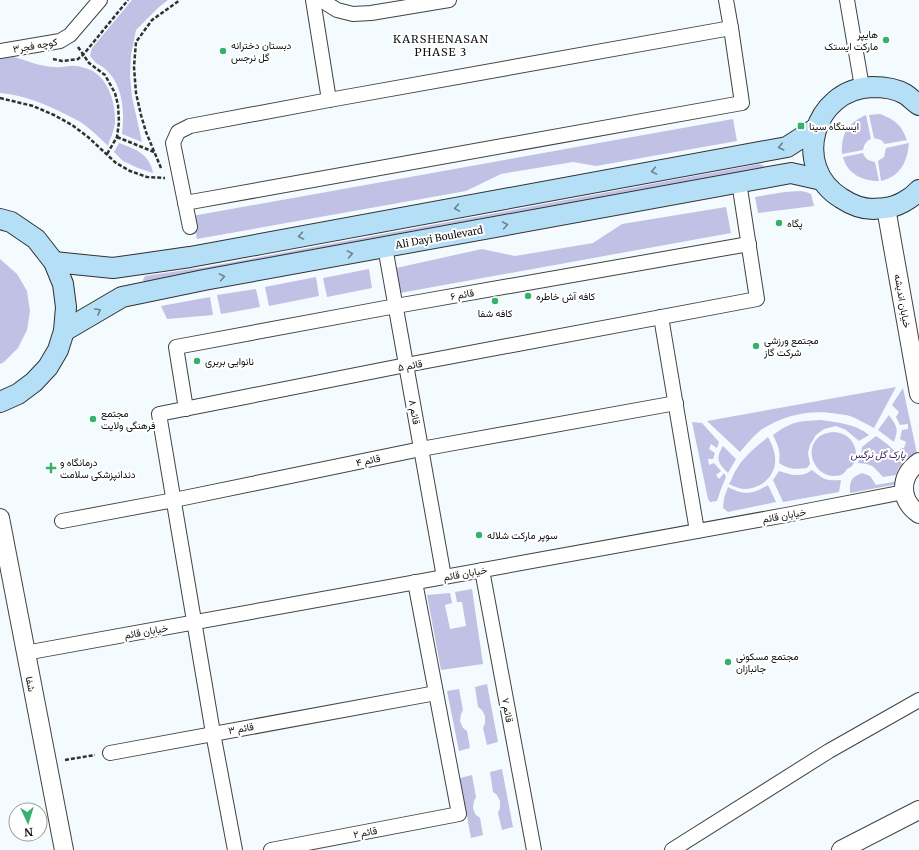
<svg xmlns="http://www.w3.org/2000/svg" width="919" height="850" viewBox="0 0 919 850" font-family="Merriweather,Vazirmatn,serif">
	<rect width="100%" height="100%" fill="#f3fbfe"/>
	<g fill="#c0c1e5">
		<path d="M132 0H168L159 7 136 30 131 55 130 76 132 97 142 142 122 134C125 112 123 83 104 68 102 66 99 65 96 63 94 61 92 58 90 56L92 48Z"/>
		<path d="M13 57C26 60 41 67 55 67 62 68 69 65 76 66 80 66 84 68 88 69 108 76 116 103 115 123 114 131 110 139 108 146 100 138 92 130 82 123 76 119 69 116 63 113 43 103 22 95 0 93V59Z"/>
		<path d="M880 114C895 120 901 124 907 140L885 144 881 140 874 138 869 115Z"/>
		<path d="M866 115 871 139C866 141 864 145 863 150L842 154C841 135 847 123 866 115Z"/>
		<path d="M733 119 737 141 596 166 573 162 501 174 466 191 197 239 192 216Z"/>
		<path d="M119 143C135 149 150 154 153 173L138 168 123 161 114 152Z"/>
		<path d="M909 143C907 162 901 176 881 181L878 161 884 157 886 148Z"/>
		<path d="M863 153C865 159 869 161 875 162L879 181C863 181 847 174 843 157Z"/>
		<path d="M759 164 763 165 765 168 764 171 144 283 143 280 145 276 206 267Z"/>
		<path d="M801 191 806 192 811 194 814 206 758 213 755 197 785 192Z"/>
		<path d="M726 207 731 233 400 293 396 268 482 249 515 256 593 243 622 224Z"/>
		<path d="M0 259 17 274 27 291 30 311 27 330 18 348 4 362 0 364Z"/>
		<path d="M369 269 372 288 327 297 323 278Z"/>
		<path d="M316 277 319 296 269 306 265 287Z"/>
		<path d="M256 289 260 307 221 314 217 295Z"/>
		<path d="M210 297 213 315 167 319 161 306Z"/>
		<path d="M896 387 874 428C866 424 858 419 850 416 846 415 841 414 838 414 812 409 783 415 761 430 753 436 746 445 740 452L707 421Z"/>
		<path d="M903 388 918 458 907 457 900 449 904 448 906 442 900 439 902 430 908 429V424L900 425 896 417 899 412 892 405Z"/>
		<path d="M889 415C897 427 899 428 894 442L878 430Z"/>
		<path d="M820 420C837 422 856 424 869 435L859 441 846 430 836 426 824 429 816 435 810 445 808 453 810 464 807 468C796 469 789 470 779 463 781 451 778 446 773 435 791 422 798 421 820 420Z"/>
		<path d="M692 422 702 423 719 442 717 448 711 444 709 449 715 453 713 459H708L709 465 714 463 721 471 716 475 719 479 724 473 726 477 721 489 717 501 710 502 708 499Z"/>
		<path d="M835 432C840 433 845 434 849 438 856 444 859 458 852 466 851 467 849 468 847 469 846 470 845 472 843 474 841 475 837 476 834 476 814 476 803 448 820 436 825 433 830 432 835 432Z"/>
		<path d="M876 436C888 444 895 450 903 462L898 469 896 475 883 477C873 466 872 464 858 463L861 455 862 447Z"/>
		<path d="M768 437C778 455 779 471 762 484 757 487 750 489 744 489 739 489 734 486 729 484 732 480 733 474 736 470 744 456 756 447 768 437Z"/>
		<path d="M723 446 736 459 728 473C718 463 715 459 723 446Z"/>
		<path d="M812 470C824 480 826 481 841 480L839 492 783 502 773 480 779 471C790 475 802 478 812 470Z"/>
		<path d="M862 473 870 476 876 485 898 481V484L850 493C850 481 850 478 862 473Z"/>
		<path d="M768 485 776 502 728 512 723 508 724 498 728 487C745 496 752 494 768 485Z"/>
		<path d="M472 589 483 664 441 670 427 595 450 593 452 603 445 605 450 629 466 626 462 602H457L455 592Z"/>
		<path d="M487 684 498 742 487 745 483 728 485 723V716L482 710 478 707 475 687Z"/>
		<path d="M459 689 463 710 461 714 460 721 463 728 467 731 470 748 459 751 447 691Z"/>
		<path d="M502 769 513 827 502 830 498 813 500 808V801L497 795 493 792 490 772Z"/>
		<path d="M472 775 476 797 474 801 473 808 475 814 480 818 483 835 471 838 460 778Z"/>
	</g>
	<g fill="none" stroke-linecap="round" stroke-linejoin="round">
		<g stroke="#424242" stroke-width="16">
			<g id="minor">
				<path d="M313 0 329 100"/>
				<path d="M321 0 337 10 353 14 371 13 449 0"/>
				<path d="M847 0 862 87"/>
				<path d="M0 51 60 41 70 35 100 0"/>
				<path d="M185 203 742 103 731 28"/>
				<path d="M190 227 173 143 178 132 190 126 329 100 731 28 726 0"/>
				<path d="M385 247 444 577"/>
				<path d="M661 317 697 531"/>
				<path d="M186 409 176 347 396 306 749 244"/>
				<path d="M62 521 174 500 421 449 676 403"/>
				<path d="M482 570 534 850"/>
				<path d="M25 653 786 515 904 492"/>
				<path d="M110 753 436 693"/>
				<path d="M235 850 213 733 159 414 406 365 757 299 739 182"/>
				<path d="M271 850 459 814 415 582"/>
				<path d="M672 850 829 751 919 700"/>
			</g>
		</g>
		<g stroke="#424242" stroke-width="20">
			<g id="tertiary">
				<path d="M886 208 919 394"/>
				<path d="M919 462C899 476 899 500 919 514"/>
				<path d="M0 518 64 850"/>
				<path d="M841 850 919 810"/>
			</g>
		</g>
		<g stroke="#313131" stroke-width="22">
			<g id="secondary">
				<path d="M919 105C914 102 910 97 905 94 895 88 883 87 872 87 813 89 791 167 841 198 850 204 861 209 873 209 877 208 881 209 885 208 897 207 911 199 919 190"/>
				<path d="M0 219 11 222 36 239 54 262 63 284 66 307 64 331 58 350 48 367 34 382 18 394 0 402"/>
				<path d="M54 262 113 268 190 257 787 147 815 129"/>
				<path d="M64 331 122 297 204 280 791 173 822 180"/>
			</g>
		</g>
		<g stroke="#313131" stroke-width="2.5" stroke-dasharray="4 2" stroke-linecap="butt">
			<path d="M78 47 89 63 105 75 115 93 118 105 119 122 117 137 107 154"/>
			<path d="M53 59 62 61 78 59 83 55 128 0"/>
			<path d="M0 98 33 106 54 115 72 125 88 137 116 163 130 171 147 177 165 178"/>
			<path d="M117 137 154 152"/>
			<path d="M161 168 146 132 141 115 136 93 134 67 136 42 152 20 180 0"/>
			<path d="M65 760 95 755"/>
		</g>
		<use href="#minor" stroke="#fff" stroke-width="14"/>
		<use href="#tertiary" stroke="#fff" stroke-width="18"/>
		<use href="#secondary" stroke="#b5dff6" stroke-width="20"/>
	</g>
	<defs><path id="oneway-chevron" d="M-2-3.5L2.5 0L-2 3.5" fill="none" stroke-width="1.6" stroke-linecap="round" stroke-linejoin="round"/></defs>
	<g stroke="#6a818e">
		<use href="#oneway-chevron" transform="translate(781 147) rotate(167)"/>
		<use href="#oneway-chevron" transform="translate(654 171) rotate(170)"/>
		<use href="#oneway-chevron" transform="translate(457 208) rotate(170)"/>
		<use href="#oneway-chevron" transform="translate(505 225) rotate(-10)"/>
		<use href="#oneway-chevron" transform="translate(301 236) rotate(170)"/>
		<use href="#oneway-chevron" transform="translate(350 254) rotate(-10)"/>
		<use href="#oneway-chevron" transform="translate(222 277) rotate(-10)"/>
		<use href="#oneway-chevron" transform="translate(98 311) rotate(-30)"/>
	</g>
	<g fill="#36b16b" stroke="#fff" stroke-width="1.5">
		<circle cx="886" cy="40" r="4"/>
		<circle cx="223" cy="51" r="4"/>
		<rect x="797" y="122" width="8" height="8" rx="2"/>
		<circle cx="779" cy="223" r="4"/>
		<circle cx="528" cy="296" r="4"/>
		<circle cx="495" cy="301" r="4"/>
		<circle cx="756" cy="346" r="4"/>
		<circle cx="197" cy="361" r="4"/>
		<circle cx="93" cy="419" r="4"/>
		<path d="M49 462h4v4h4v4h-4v4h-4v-4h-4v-4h4z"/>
		<circle cx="479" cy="535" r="4"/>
		<circle cx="728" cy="662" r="4"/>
	</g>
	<g text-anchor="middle" stroke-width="4" stroke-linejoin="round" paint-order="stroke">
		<g font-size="10" fill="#0f0f0f" stroke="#fff" text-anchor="start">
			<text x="878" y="38" text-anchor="end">هایپر<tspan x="878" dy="12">مارکت ایستک</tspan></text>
			<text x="231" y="49">دبستان دخترانه<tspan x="231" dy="12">گل نرجس</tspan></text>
			<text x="809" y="130">ایستگاه سینا</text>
			<text x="787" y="227">پگاه</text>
			<text x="536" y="300">کافه آش خاطره</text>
			<text x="495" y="317" text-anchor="middle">کافه شفا</text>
			<text x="764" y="344">مجتمع ورزشی<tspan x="764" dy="12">شرکت گاز</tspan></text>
			<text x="205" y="365">نانوایی بربری</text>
			<text x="101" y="417">مجتمع<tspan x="101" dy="12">فرهنگی ولایت</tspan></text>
			<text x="60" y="466">درمانگاه و<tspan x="60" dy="12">دندانپزشکی سلامت</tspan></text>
			<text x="487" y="539">سوپر مارکت شلاله</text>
			<text x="736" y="660">مجتمع مسکونی<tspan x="736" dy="12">جانبازان</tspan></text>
		</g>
		<g font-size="10" fill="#0f0f0f" stroke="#fff">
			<text transform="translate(35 45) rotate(-10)" y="4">کوچه فجر۳</text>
			<text transform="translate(439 237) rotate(-10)" y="4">Ali Dayi Boulevard</text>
			<text transform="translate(462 294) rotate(-10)" y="4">قائم ۶</text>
			<text transform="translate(903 301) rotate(80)" y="4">خیابان اندیشه</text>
			<text transform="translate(410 365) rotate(-11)" y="4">قائم ۵</text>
			<text transform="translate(415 412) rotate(80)" y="4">قائم ۸</text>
			<text transform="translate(368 460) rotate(-12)" y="4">قائم ۴</text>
			<text transform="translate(784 515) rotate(-10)" y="4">خیابان قائم</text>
			<text transform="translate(465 573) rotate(-10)" y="4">خیابان قائم</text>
			<text transform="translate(146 631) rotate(-10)" y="4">خیابان قائم</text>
			<text transform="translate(31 684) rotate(79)" y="4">شفا</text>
			<text transform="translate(508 710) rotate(80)" y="4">قائم ۷</text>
			<text transform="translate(241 728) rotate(-10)" y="4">قائم ۳</text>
			<text transform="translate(365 832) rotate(-11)" y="4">قائم ۲</text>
		</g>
		<g font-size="10" font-style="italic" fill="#362661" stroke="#fff">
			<text x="878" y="458">پارک گل نرگس</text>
		</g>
		<g font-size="11" letter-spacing="1" fill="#0f0f0f" stroke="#fff">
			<text x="441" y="43">KARSHENASAN<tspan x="441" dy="13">PHASE 3</tspan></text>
		</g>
	</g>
	<g transform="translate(28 822) rotate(176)"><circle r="19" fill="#ffffff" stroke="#9f9f9f"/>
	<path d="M0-3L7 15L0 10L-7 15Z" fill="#36b16b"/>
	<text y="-6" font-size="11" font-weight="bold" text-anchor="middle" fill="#0f0f0f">N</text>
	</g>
</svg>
